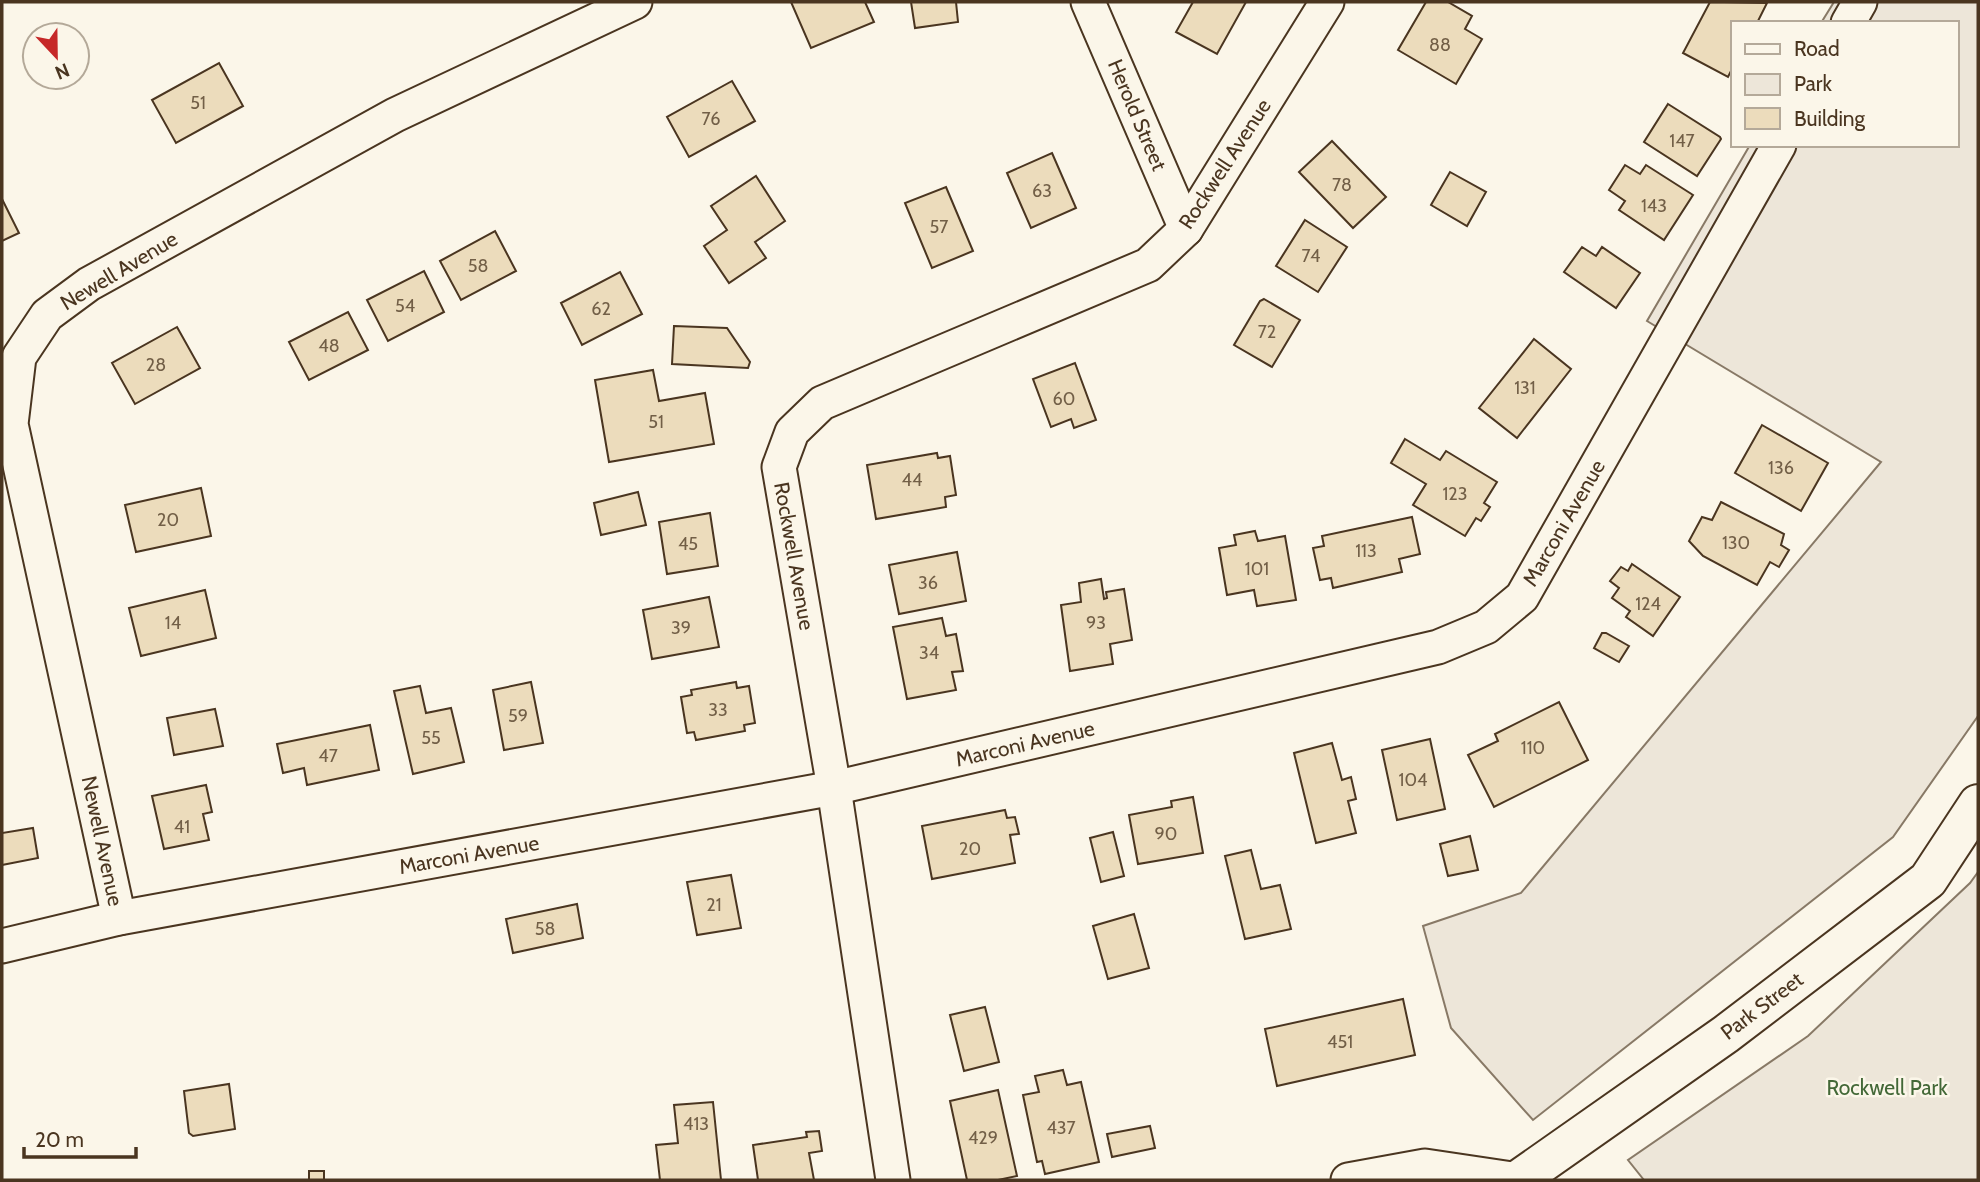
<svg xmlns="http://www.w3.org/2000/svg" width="1980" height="1182" viewBox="0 0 1980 1182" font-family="Cabin,sans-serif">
	<rect width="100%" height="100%" fill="#fbf6e9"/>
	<g fill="#ede6d9" stroke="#887966" stroke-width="2">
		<path d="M1834 2H1978V716L1893 837 1533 1120 1451 1028 1423 926 1521 893 1881 462 1647 321 1750 145H1957V23H1821Z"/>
		<path d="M1978 872V1180H1644L1628 1160 1808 1036 1970 883Z"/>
	</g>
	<g fill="#ecdcbc" stroke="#4a3520" stroke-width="2">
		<path d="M791 2H865L874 22 811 48Z"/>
		<path d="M911 2H956L958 22 915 28Z"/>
		<path d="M1193 2H1246L1217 54 1176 32Z"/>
		<path d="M1426 2H1448L1472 16 1465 29 1482 39 1456 84 1398 50Z"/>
		<path d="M1710 2 1767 3 1757 23H1733V67L1728 77 1683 53Z"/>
		<path d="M219 63 243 106 176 143 152 100Z"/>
		<path d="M732 81 755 121 689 157 667 117Z"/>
		<path d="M1668 104 1720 137 1721 139 1697 176 1644 142Z"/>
		<path d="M1332 141 1386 197 1353 228 1299 172Z"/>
		<path d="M1052 153 1076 208 1031 228 1007 173Z"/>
		<path d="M1625 165 1640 174 1646 165 1693 195 1664 240 1619 210 1625 201 1609 190Z"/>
		<path d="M1450 172 1486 192 1467 226 1431 205Z"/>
		<path d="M756 176 785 221 755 242 766 258 729 283 704 246 727 230 711 206Z"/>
		<path d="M946 187 973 251 932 268 905 203Z"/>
		<path d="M2 199 19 233 2 241Z"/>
		<path d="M1305 220 1347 247 1318 292 1276 266Z"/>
		<path d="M495 231 516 271 461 300 440 261Z"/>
		<path d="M1582 247 1596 256 1602 247 1640 273 1616 308 1564 272Z"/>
		<path d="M424 271 444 312 388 341 367 300Z"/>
		<path d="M620 272 642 314 582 345 561 303Z"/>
		<path d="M1264 299 1300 320 1272 367 1234 345 1260 301Z"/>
		<path d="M348 312 368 350 309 380 289 342Z"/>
		<path d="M674 326 727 328 750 362 748 368 672 364Z"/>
		<path d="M177 327 200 368 135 404 112 363Z"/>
		<path d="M1534 339 1571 369 1517 438 1479 408Z"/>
		<path d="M1075 363 1096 420 1074 428 1071 419 1051 427 1033 379Z"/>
		<path d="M653 370 659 401 705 393 714 444 609 462 595 380Z"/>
		<path d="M1762 425 1828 463 1801 511 1735 473Z"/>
		<path d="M1405 439 1440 460 1446 451 1497 482 1484 503 1490 507 1481 521 1476 518 1465 536 1413 505 1426 484 1391 463Z"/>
		<path d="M937 453 938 458 950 456 956 495 945 497 946 507 876 519 867 465Z"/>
		<path d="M201 488 211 536 136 552 125 505Z"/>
		<path d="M638 492 646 525 601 535 594 503Z"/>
		<path d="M1721 502 1784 534 1781 545 1789 550 1779 567 1770 562 1757 585 1703 556 1689 541 1702 517 1712 520Z"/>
		<path d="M710 513 718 566 667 574 659 522Z"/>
		<path d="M1412 517 1420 554 1399 559 1402 572 1333 588 1331 578 1320 580 1313 548 1324 546 1322 536Z"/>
		<path d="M1255 531 1258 541 1285 536 1296 600 1257 606 1254 590 1227 595 1219 548 1236 545 1234 535Z"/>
		<path d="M957 552 966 601 899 614 889 565Z"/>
		<path d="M1632 564 1680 597 1653 636 1626 617 1630 611 1612 598 1619 588 1610 581 1621 567 1628 571Z"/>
		<path d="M1101 579 1104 599 1107 598 1106 592 1124 589 1132 640 1110 644 1113 664 1070 671 1061 605 1081 602 1079 583Z"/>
		<path d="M205 590 216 638 141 656 129 608Z"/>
		<path d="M709 597 719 647 652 659 643 610Z"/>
		<path d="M942 618 946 636 956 634 963 671 952 672 956 690 907 699 893 627Z"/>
		<path d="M1602 633H1606L1629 646 1619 662 1594 648Z"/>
		<path d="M531 682 543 743 504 750 493 690Z"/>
		<path d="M736 682 737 688 749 686 755 723 744 725 745 731 696 740 694 732 687 733 681 697 692 695 691 690Z"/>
		<path d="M420 686 426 713 451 708 464 762 413 774 394 691Z"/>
		<path d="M1559 702 1588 760 1494 807 1468 755 1498 741 1495 734Z"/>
		<path d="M215 709 223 746 174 755 167 718Z"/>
		<path d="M370 725 379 770 307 785 304 768 283 773 277 744Z"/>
		<path d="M1430 739 1445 809 1397 820 1382 750Z"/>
		<path d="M1332 743 1342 780 1351 777 1356 799 1348 801 1356 833 1316 843 1294 753Z"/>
		<path d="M206 785 212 812 203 814 209 840 164 849 152 796Z"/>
		<path d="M1193 797 1203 853 1138 864 1129 815 1172 807 1171 801Z"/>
		<path d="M1005 810 1007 818 1015 817 1019 834 1010 835 1015 863 932 879 922 826Z"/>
		<path d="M33 828 38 858 2 865V833Z"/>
		<path d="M1113 832 1124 876 1101 882 1090 838Z"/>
		<path d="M1470 836 1478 870 1448 876 1440 844Z"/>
		<path d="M1251 850 1261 889 1280 885 1291 929 1245 939 1225 856Z"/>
		<path d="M731 875 741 928 697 935 687 882Z"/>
		<path d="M577 904 583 938 513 953 506 919Z"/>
		<path d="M1134 914 1149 968 1108 979 1093 926Z"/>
		<path d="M1403 999 1415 1055 1277 1086 1265 1029Z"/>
		<path d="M985 1007 999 1062 964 1071 950 1015Z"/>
		<path d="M1063 1070 1067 1085 1081 1082 1099 1162 1045 1174 1042 1161 1037 1162 1023 1095 1039 1092 1035 1076Z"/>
		<path d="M229 1084 235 1129 193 1136 189 1133 184 1091Z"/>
		<path d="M998 1090 1017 1176 998 1180H967L950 1101Z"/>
		<path d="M713 1102 721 1180H660L656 1145 678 1143 674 1105Z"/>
		<path d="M1150 1126 1155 1148 1112 1157 1107 1134Z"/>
		<path d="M819 1131 822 1151 809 1153 814 1180H758L753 1145 807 1137 806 1132Z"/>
		<rect x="309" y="1171" width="15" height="9"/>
	</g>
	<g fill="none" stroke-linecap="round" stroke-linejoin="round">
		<g stroke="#4a3520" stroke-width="37">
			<g id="minor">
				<path d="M1088 2 1186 229"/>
				<path d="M1848 23 1860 2"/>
				<path d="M119 918 11 424 19 357 47 315 89 284 395 115 635 2"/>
				<path d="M2 946 119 918 834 788 1438 647 1486 627 1522 597 1779 145"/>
				<path d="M893 1180 834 788 779 467 792 432 822 403 1148 265 1186 229 1327 2"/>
				<path d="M1348 1180 1425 1166 1519 1180"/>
			</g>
		</g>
		<g stroke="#4a3520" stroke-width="42">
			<path id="trunk" d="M1518 1180 1726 1034 1928 880 1978 804"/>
		</g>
		<use href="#minor" stroke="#fbf6e9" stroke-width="33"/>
		<use href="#trunk" stroke="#fbf6e9" stroke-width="38"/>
	</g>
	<g text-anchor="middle" stroke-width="5" stroke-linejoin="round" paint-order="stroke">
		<g font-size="18" fill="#725f47">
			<text x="1440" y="51">88</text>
			<text x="198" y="109">51</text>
			<text x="711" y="125">76</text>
			<text x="1682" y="147">147</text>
			<text x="1342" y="191">78</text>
			<text x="1042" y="197">63</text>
			<text x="1654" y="212">143</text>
			<text x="939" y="233">57</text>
			<text x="1311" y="262">74</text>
			<text x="478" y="272">58</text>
			<text x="405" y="312">54</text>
			<text x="601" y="315">62</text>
			<text x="1267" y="338">72</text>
			<text x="329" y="352">48</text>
			<text x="156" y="371">28</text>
			<text x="1525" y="394">131</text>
			<text x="1064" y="405">60</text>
			<text x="656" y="428">51</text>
			<text x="1781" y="474">136</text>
			<text x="912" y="486">44</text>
			<text x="1455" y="500">123</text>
			<text x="168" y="526">20</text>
			<text x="1736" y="549">130</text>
			<text x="688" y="550">45</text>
			<text x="1366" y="557">113</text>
			<text x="1257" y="575">101</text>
			<text x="928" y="589">36</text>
			<text x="1648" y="610">124</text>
			<text x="173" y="629">14</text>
			<text x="1096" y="629">93</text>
			<text x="681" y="634">39</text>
			<text x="929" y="659">34</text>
			<text x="718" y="716">33</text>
			<text x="518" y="722">59</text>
			<text x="431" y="744">55</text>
			<text x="1533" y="754">110</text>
			<text x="328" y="762">47</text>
			<text x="1413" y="786">104</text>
			<text x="182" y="833">41</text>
			<text x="1166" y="840">90</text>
			<text x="970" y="855">20</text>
			<text x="714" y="911">21</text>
			<text x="545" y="935">58</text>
			<text x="1340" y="1048">451</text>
			<text x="696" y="1130">413</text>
			<text x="1061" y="1134">437</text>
			<text x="983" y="1144">429</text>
		</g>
		<g font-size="21" fill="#4a3520" stroke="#fbf6e9">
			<text transform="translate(1137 115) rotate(67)" y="7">Herold Street</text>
			<text transform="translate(1225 164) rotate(-57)" y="7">Rockwell Avenue</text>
			<text transform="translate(119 271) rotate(-31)" y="7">Newell Avenue</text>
			<text transform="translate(1564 523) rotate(-60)" y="7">Marconi Avenue</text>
			<text transform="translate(794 556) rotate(80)" y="7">Rockwell Avenue</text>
			<text transform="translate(1025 744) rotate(-13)" y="7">Marconi Avenue</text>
			<text transform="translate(102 841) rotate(78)" y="7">Newell Avenue</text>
			<text transform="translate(469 855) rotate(-10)" y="7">Marconi Avenue</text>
			<text transform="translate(1762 1006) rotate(-37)" y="7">Park Street</text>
		</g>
		<g font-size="21" fill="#436837" stroke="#fbf6e9">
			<text x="1887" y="1095">Rockwell Park</text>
		</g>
	</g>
	<rect width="1980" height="1182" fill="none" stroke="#4a3520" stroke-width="7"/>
	<rect x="1731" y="21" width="228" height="126" fill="#fbf6e9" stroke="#b4a999" stroke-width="2"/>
	<rect x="1745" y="44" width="35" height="10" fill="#fbf6e9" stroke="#b4a999" stroke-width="2"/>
	<text x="1794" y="56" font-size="21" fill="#4a3520">Road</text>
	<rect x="1745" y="74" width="35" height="21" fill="#ede6d9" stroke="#b4a999" stroke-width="2"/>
	<text x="1794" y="91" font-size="21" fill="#4a3520">Park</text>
	<rect x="1745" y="108" width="35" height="21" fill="#ecdcbc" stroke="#b4a999" stroke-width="2"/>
	<text x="1794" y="126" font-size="21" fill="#4a3520">Building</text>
	<g transform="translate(56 56) rotate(158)"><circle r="33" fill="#fbf6e9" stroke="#b4a999" stroke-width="2"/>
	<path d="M0-5L12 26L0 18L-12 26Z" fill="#c62828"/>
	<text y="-10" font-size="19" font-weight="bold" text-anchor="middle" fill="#4a3520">N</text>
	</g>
	<path d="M24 1147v10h112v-10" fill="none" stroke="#4a3520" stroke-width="3.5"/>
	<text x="35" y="1147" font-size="21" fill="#4a3520" stroke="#fbf6e9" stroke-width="5" paint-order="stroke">20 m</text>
</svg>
